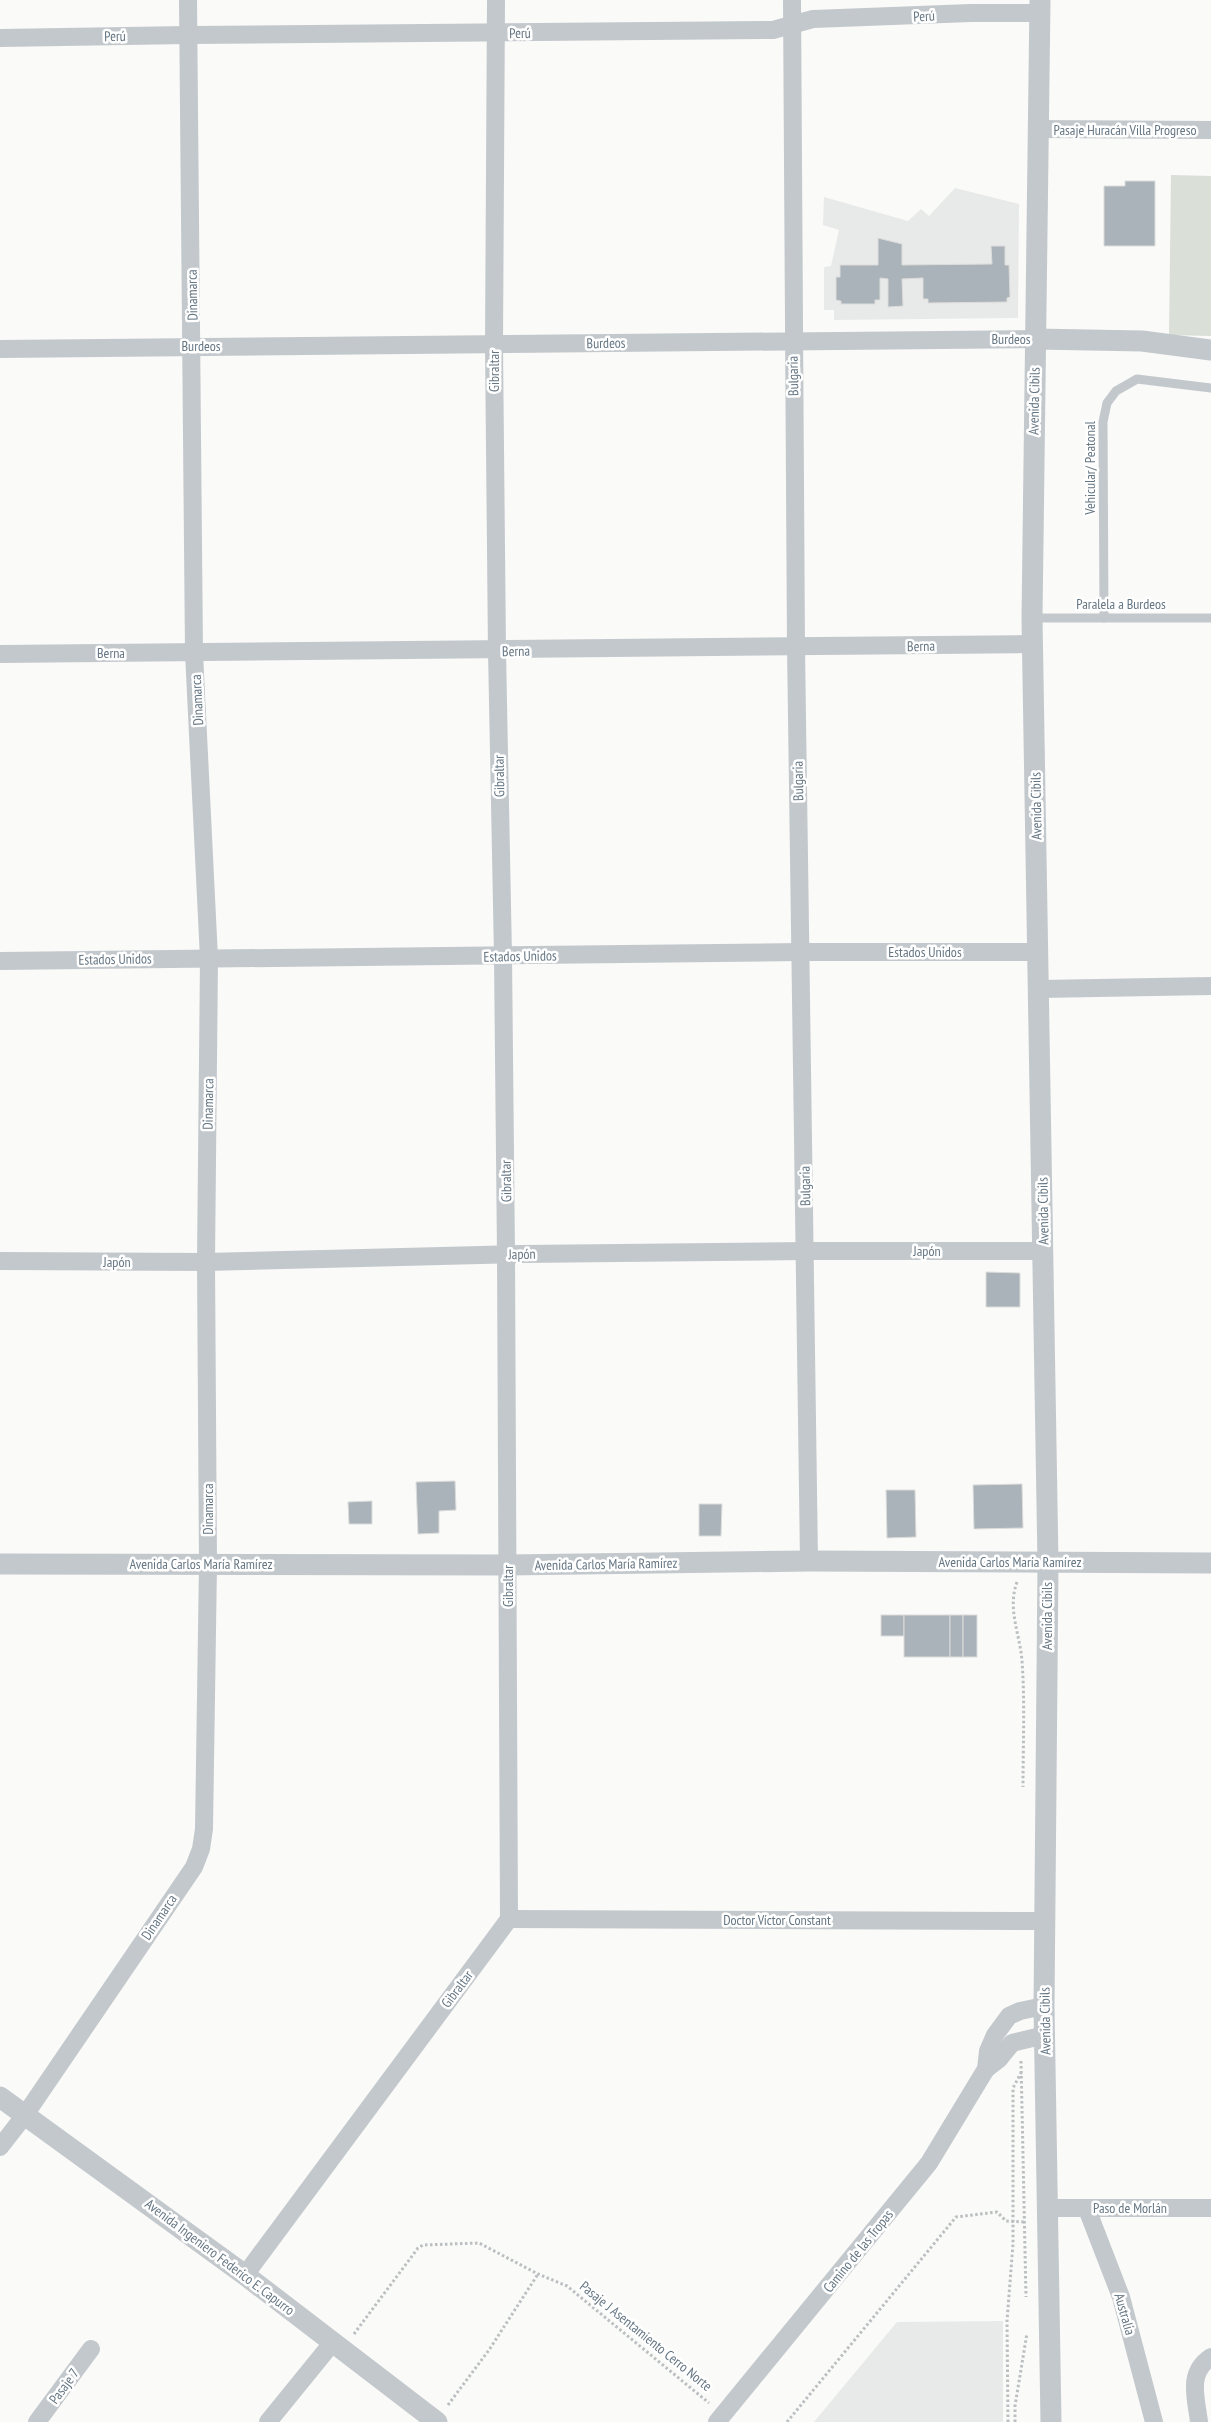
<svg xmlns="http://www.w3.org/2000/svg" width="1211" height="2422" viewBox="0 0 1211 2422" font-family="'PT Sans Narrow',sans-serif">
	<rect width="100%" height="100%" fill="#fafaf8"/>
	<g fill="#e8e9e9">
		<path d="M955 188 1019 204 1018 318 834 320V310H824V267L831 266 839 230 823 225 824 197 908 221 921 209 929 216Z"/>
		<path d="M1003 2321V2422H814L897 2322Z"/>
	</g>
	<path fill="#dadfd7" d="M1171 175 1211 176V336L1169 335Z"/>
	<g fill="#aab3b9" stroke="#dcdcda">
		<path d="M1125 181H1155V246H1104V186H1125Z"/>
		<path d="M878 238 902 244V265L992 264 991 246H1005V265H1009L1010 297 1007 298V302L928 303V299H923V278L902 279 903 306 888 307V279L880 278V300H875V304H841V301L836 300V277H840V265H878Z"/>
		<path d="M986 1272 1020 1273V1307H986Z"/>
		<path d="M455 1481 456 1510 439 1511V1533L418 1534 416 1482Z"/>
		<path d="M1022 1484 1023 1528 974 1529 973 1485Z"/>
		<path d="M886 1490H915L916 1537 887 1538Z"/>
		<path d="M372 1501V1524H349L348 1502Z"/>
		<path d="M699 1504H722L721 1536H699Z"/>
		<rect x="881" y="1615" width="23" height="21"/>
		<rect x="904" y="1615" width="46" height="42"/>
		<rect x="950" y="1615" width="13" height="42"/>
		<rect x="963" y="1615" width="14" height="42"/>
	</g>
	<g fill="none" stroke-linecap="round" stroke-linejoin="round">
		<g stroke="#bbbfc2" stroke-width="3" stroke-dasharray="2.5 2.5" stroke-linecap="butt">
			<path d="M1017 1582C1007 1609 1020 1634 1022 1661 1025 1702 1023 1745 1023 1787"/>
			<path d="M1021 2061 1026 2297"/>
			<path d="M354 2334 418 2248 423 2245 479 2243 538 2274 567 2286 709 2403"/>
			<path d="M448 2405 489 2350 538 2274"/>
			<path d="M787 2422 956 2217 997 2212 1006 2221 1026 2222"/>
			<path d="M1008 2422 1007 2321 1013 2244V2088L1021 2073"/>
			<path d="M1015 2422V2406L1027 2333"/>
		</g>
		<g stroke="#c3c8cc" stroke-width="9">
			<path d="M1032 618H1211"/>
			<path d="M1104 618 1103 422 1107 403 1116 391 1137 379 1211 388"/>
		</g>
		<g stroke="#c3c8cc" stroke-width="18">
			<path d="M792 0 796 647 809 1561"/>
			<path d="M0 38 188 35 773 30 813 19 971 13H1039"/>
			<path d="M1038 129 1211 130"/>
			<path d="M0 349 1035 339"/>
			<path d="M0 654 1033 644"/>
			<path d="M0 961 801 952H1039"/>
			<path d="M1040 989 1211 986"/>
			<path d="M0 1261 206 1262 522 1254 806 1251H1043"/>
			<path d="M509 1919 1045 1921"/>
			<path d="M986 2069 999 2059 1012 2043 1045 2035"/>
			<path d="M0 2147 25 2115 194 1867 201 1849 204 1829 208 1564 206 1262 209 958 194 653 188 0"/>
			<path d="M1049 2208H1211"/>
			<path d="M1087 2209 1121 2297 1154 2422"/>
			<path d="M245 2275 509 1919 506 1254 503 956 497 651 494 345 496 0"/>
			<path d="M37 2422 91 2349"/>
			<path d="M268 2422 333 2342"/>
			<path d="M717 2422 929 2163 986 2069 988 2051 995 2035 1009 2016 1020 2011 1044 2006"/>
			<path d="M1199 2422C1196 2397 1187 2373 1211 2357"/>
		</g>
		<g stroke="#c3c8cc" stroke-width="21">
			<path d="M1040 0 1032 618 1048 1563 1044 2006 1051 2422"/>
			<path d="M1035 339 1142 341 1211 350"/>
			<path d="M0 1564 508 1565 809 1561 1211 1563"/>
			<path d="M0 2097 245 2275 437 2422"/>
		</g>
	</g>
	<g text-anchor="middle" stroke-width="5" stroke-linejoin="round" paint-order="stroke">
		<g font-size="14" fill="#657683" stroke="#fff">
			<text transform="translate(924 16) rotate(-3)" y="5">Perú</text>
			<text transform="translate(520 33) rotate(-1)" y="5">Perú</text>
			<text transform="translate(115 36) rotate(-1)" y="5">Perú</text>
			<text x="1125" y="135">Pasaje Huracán Villa Progreso</text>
			<text transform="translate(192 295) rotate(-91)" y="5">Dinamarca</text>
			<text x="1011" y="344">Burdeos</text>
			<text transform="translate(606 343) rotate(-1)" y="5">Burdeos</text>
			<text x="201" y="351">Burdeos</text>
			<text transform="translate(494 371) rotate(-90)" y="5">Gibraltar</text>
			<text transform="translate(793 376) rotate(-91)" y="5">Bulgaria</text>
			<text transform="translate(1034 401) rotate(-89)" y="5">Avenida Cibils</text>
			<text transform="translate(1090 468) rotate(-90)" y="5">Vehicular/ Peatonal</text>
			<text x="1121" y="609">Paralela a Burdeos</text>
			<text transform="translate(921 646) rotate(-1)" y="5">Berna</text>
			<text transform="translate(516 651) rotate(-1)" y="5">Berna</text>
			<text x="111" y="658">Berna</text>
			<text transform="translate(197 700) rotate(-93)" y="5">Dinamarca</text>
			<text transform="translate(499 776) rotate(-91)" y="5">Gibraltar</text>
			<text transform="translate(798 781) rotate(-91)" y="5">Bulgaria</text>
			<text transform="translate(1036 806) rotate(-91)" y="5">Avenida Cibils</text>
			<text x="925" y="957">Estados Unidos</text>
			<text transform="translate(520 956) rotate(-1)" y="5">Estados Unidos</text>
			<text transform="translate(115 959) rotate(-1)" y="5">Estados Unidos</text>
			<text transform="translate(208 1104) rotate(-89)" y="5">Dinamarca</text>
			<text transform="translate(506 1181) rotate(-91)" y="5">Gibraltar</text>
			<text transform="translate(805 1186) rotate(-91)" y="5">Bulgaria</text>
			<text transform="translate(1043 1211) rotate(-91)" y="5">Avenida Cibils</text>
			<text x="927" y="1256">Japón</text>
			<text transform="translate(522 1254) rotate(-1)" y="5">Japón</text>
			<text x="117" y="1267">Japón</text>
			<text transform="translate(208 1509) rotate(-90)" y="5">Dinamarca</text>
			<text x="1010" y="1567">Avenida Carlos María Ramírez</text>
			<text x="201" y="1569">Avenida Carlos María Ramírez</text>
			<text transform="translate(606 1564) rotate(-1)" y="5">Avenida Carlos María Ramírez</text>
			<text transform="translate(508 1586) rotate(-90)" y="5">Gibraltar</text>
			<text transform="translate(1047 1616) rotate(-90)" y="5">Avenida Cibils</text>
			<text transform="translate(159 1917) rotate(-56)" y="5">Dinamarca</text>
			<text x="777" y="1925">Doctor Víctor Constant</text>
			<text transform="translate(457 1989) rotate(-53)" y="5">Gibraltar</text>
			<text transform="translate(1045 2021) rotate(-91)" y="5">Avenida Cibils</text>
			<text x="1130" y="2213">Paso de Morlán</text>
			<text transform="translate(858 2251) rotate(-51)" y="5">Camino de las Tropas</text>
			<text transform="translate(220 2257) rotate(37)" y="5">Avenida Ingeniero Federico E. Capurro</text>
			<text transform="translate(1125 2314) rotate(74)" y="5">Australia</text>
			<text transform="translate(646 2336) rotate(39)" y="5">Pasaje J Asentamiento Cerro Norte</text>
			<text transform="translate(64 2386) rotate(-54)" y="5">Pasaje 7</text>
		</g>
	</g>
</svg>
